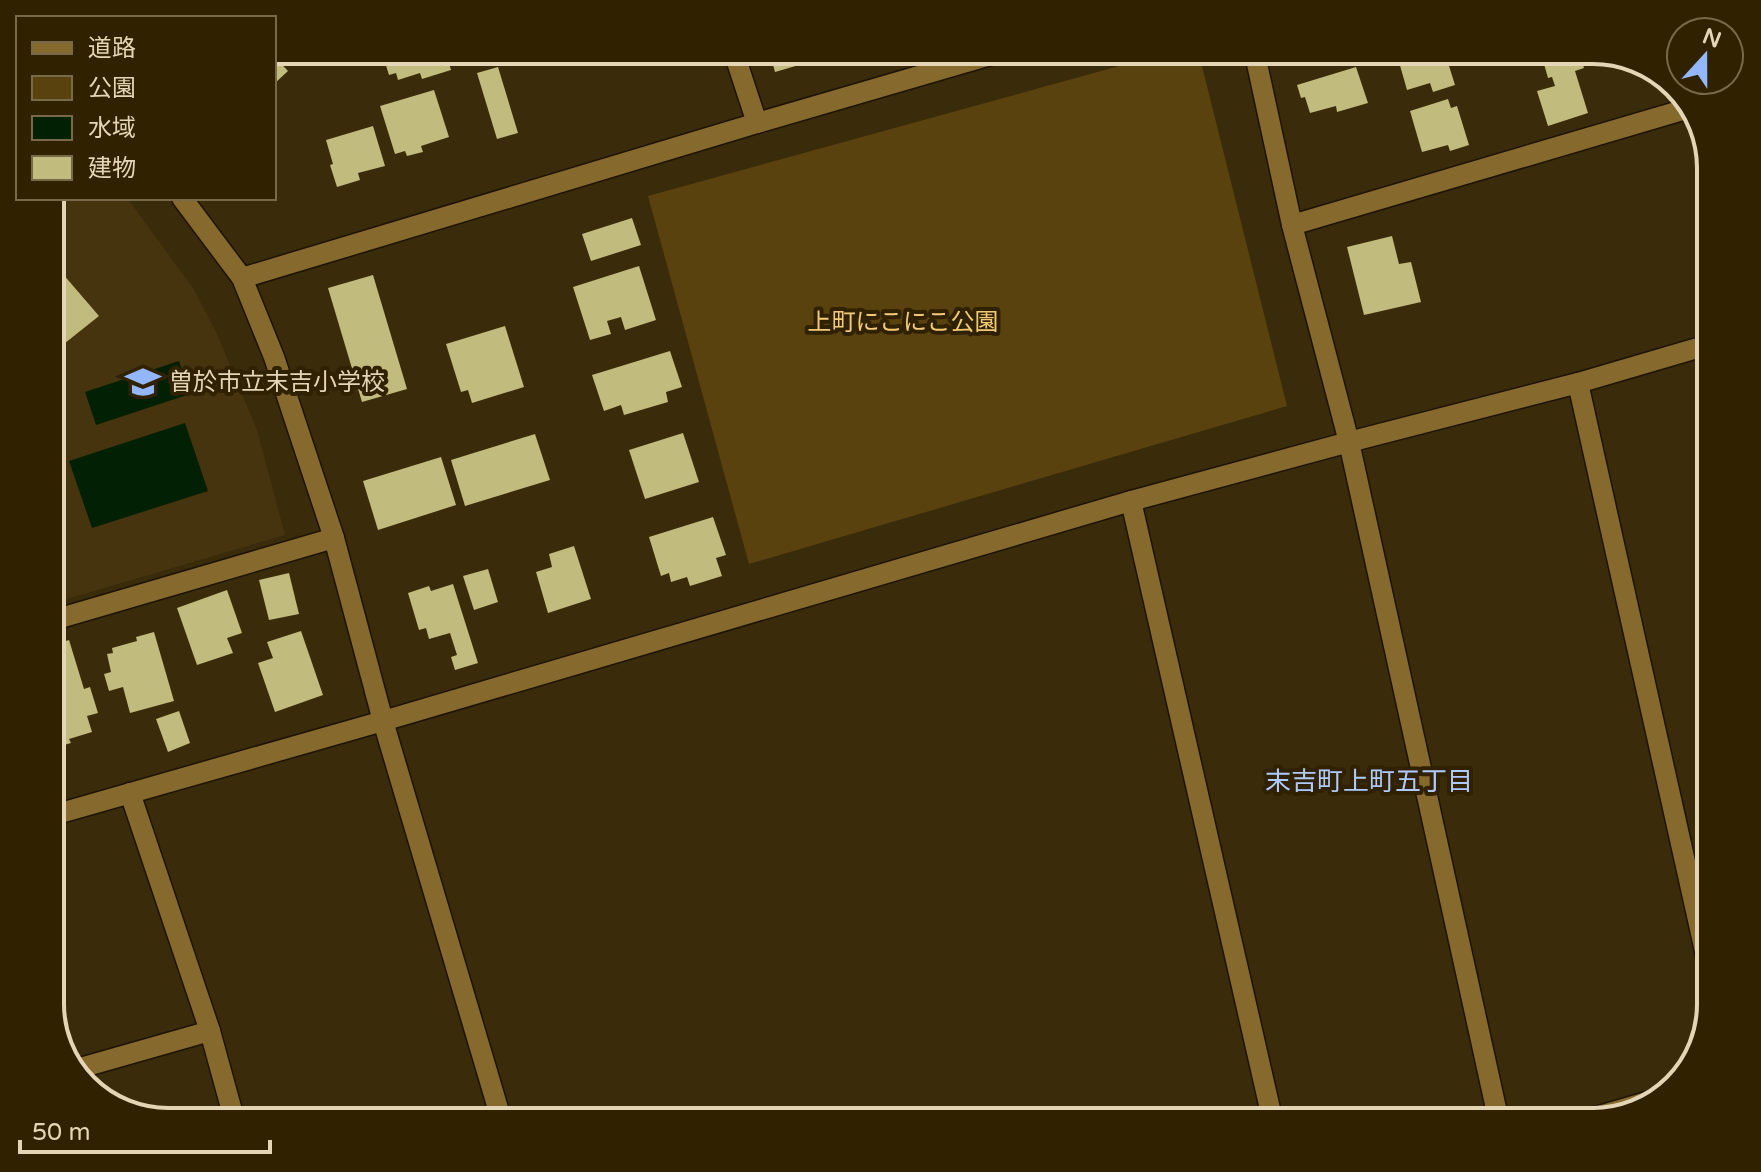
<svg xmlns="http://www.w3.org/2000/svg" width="1761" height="1172" viewBox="0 0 1761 1172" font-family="'Varela Round','Noto Sans JP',sans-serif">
	<rect width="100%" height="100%" fill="#3a2b0a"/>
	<path fill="#46340e" d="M50 198H127L193 288 217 334 257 430 285 535 50 604Z"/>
	<path fill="#59420e" d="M1177 50H1198L1287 406 749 564 648 196Z"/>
	<g fill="#022003">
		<path d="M179 361 190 394 96 425 85 392Z"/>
		<path d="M185 423 208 491 92 528 69 461Z"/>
	</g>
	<g fill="#c1bb7d">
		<path d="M381 50H445L451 70 422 79 420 73 398 80 396 73 389 75Z"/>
		<path d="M462 50H494L496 57 467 66Z"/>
		<path d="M769 50H846L847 51 775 72Z"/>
		<path d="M1414 50H1444L1455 85 1433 92 1430 83 1407 90 1397 55Z"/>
		<path d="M1540 50H1578L1584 68 1575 71 1588 113 1548 126 1537 91 1555 86 1552 77 1548 78Z"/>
		<path d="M274 56 288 71 274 84Z"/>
		<path d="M498 67 518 133 497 139 477 73Z"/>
		<path d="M1356 67 1368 103 1337 112 1336 106 1310 113 1305 97 1301 98 1297 85Z"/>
		<path d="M434 90 449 137 421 146 423 152 407 156 405 151 395 154 380 106Z"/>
		<path d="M1448 99 1451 108 1457 106 1469 145 1450 151 1448 145 1422 152 1410 111Z"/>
		<path d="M373 126 385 166 358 173 360 180 337 187 330 165 333 164 326 140Z"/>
		<path d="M632 218 641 245 591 261 582 234Z"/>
		<path d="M1392 236 1399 264 1411 262 1421 302 1364 315 1347 247Z"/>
		<path d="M50 259 99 316 50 355Z"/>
		<path d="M639 266 656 320 625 330 621 317 607 321 611 334 590 340 573 287Z"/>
		<path d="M373 275 407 389 362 402 328 288Z"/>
		<path d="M505 326 524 387 472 403 468 390 461 392 446 344Z"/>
		<path d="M670 351 682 387 666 392 668 402 624 415 621 405 604 411 592 375Z"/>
		<path d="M683 433 699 482 645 499 629 450Z"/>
		<path d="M535 434 550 480 465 506 451 460Z"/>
		<path d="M441 457 456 505 378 530 363 481Z"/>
		<path d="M713 517 726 555 716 558 722 576 690 586 687 577 671 582 669 573 661 576 649 537Z"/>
		<path d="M574 546 591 599 548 613 536 572 552 567 549 554Z"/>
		<path d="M488 569 498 602 474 610 463 576Z"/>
		<path d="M289 573 299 614 269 620 259 580Z"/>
		<path d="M453 584 478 663 455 670 451 657 457 655 450 633 429 639 426 628 419 630 408 593 429 586 431 591Z"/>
		<path d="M227 590 242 633 227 638 233 653 197 665 177 608Z"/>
		<path d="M301 631 323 695 275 712 258 663 273 658 267 642Z"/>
		<path d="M154 632 174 701 130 713 123 687 109 691 104 674 111 672 107 654 113 653 112 648 137 641 136 637Z"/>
		<path d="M69 640 84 689 90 687 98 713 87 716 92 732 69 739 71 743 50 749V646Z"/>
		<path d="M179 711 190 743 168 752 156 719Z"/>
	</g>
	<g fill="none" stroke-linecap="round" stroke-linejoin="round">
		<g stroke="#1d1403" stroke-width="23">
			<g id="street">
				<path d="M733 50 757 123"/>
				<path d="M1254 50 1292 225 1349 442 1499 1122"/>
				<path d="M1292 225 1693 107"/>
				<path d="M1578 383 1711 978"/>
				<path d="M1131 501 1273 1122"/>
				<path d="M50 621 334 538"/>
				<path d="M130 793 210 1031 235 1122"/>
				<path d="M50 816 383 721 1131 501 1349 442 1578 383 1711 344"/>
				<path d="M73 1070 210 1031"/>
				<path d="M1578 1122 1657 1099"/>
			</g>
		</g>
		<g stroke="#1d1403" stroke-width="23">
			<g id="secondary">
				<path d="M182 198 242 278 274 357 334 538 383 721 502 1122"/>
				<path d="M242 278 757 123 1008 50"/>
			</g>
		</g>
		<use href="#street" stroke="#86692c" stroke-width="20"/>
		<use href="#secondary" stroke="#86692c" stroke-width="20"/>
	</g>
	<defs>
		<g id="school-bare" transform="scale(2.76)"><path d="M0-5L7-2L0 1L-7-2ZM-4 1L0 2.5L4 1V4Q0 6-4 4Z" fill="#93b7fd" stroke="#302101" stroke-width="2.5" paint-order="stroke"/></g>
	</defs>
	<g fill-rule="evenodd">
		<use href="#school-bare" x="143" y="382"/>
	</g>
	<g text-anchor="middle" stroke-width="8" stroke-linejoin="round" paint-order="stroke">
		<g font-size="24" fill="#f2c976" stroke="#302101">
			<text x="903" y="330">上町にこにこ公園</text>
		</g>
		<g font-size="24" fill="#e4d5b7" stroke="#302101" text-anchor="start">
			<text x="169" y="390">曽於市立末吉小学校</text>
		</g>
		<g font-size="26" fill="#afcafe" stroke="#302101">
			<text x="1369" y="790">末吉町上町五丁目</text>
		</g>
	</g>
	<path d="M0 0H1761V1172H0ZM168 64H1593A104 104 0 0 1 1697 168V1004A104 104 0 0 1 1593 1108H168A104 104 0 0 1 64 1004V168A104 104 0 0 1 168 64Z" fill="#302101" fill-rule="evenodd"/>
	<path fill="none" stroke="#e4d5b7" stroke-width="4" d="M168 64H1593A104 104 0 0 1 1697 168V1004A104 104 0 0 1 1593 1108H168A104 104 0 0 1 64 1004V168A104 104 0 0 1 168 64Z"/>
	<rect x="16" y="16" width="260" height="184" fill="#302101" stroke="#78694a" stroke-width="2"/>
	<rect x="32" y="42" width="40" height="12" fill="#86692c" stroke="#78694a" stroke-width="2"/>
	<text x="88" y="56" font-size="24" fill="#e4d5b7">道路</text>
	<rect x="32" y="76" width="40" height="24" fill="#59420e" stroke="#78694a" stroke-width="2"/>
	<text x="88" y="96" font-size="24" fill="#e4d5b7">公園</text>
	<rect x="32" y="116" width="40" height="24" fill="#022003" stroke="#78694a" stroke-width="2"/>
	<text x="88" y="136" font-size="24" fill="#e4d5b7">水域</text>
	<rect x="32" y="156" width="40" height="24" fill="#c1bb7d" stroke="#78694a" stroke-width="2"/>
	<text x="88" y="176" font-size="24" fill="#e4d5b7">建物</text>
	<g transform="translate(1705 56) rotate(21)"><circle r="38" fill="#302101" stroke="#78694a" stroke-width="2"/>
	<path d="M0-6L14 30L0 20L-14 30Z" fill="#93b7fd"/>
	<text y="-12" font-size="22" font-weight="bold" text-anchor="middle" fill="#e4d5b7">N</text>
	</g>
	<path d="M20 1140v12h250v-12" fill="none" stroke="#e4d5b7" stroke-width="4"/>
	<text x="32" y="1140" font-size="24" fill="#e4d5b7" stroke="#302101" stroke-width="6" paint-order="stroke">50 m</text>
</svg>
